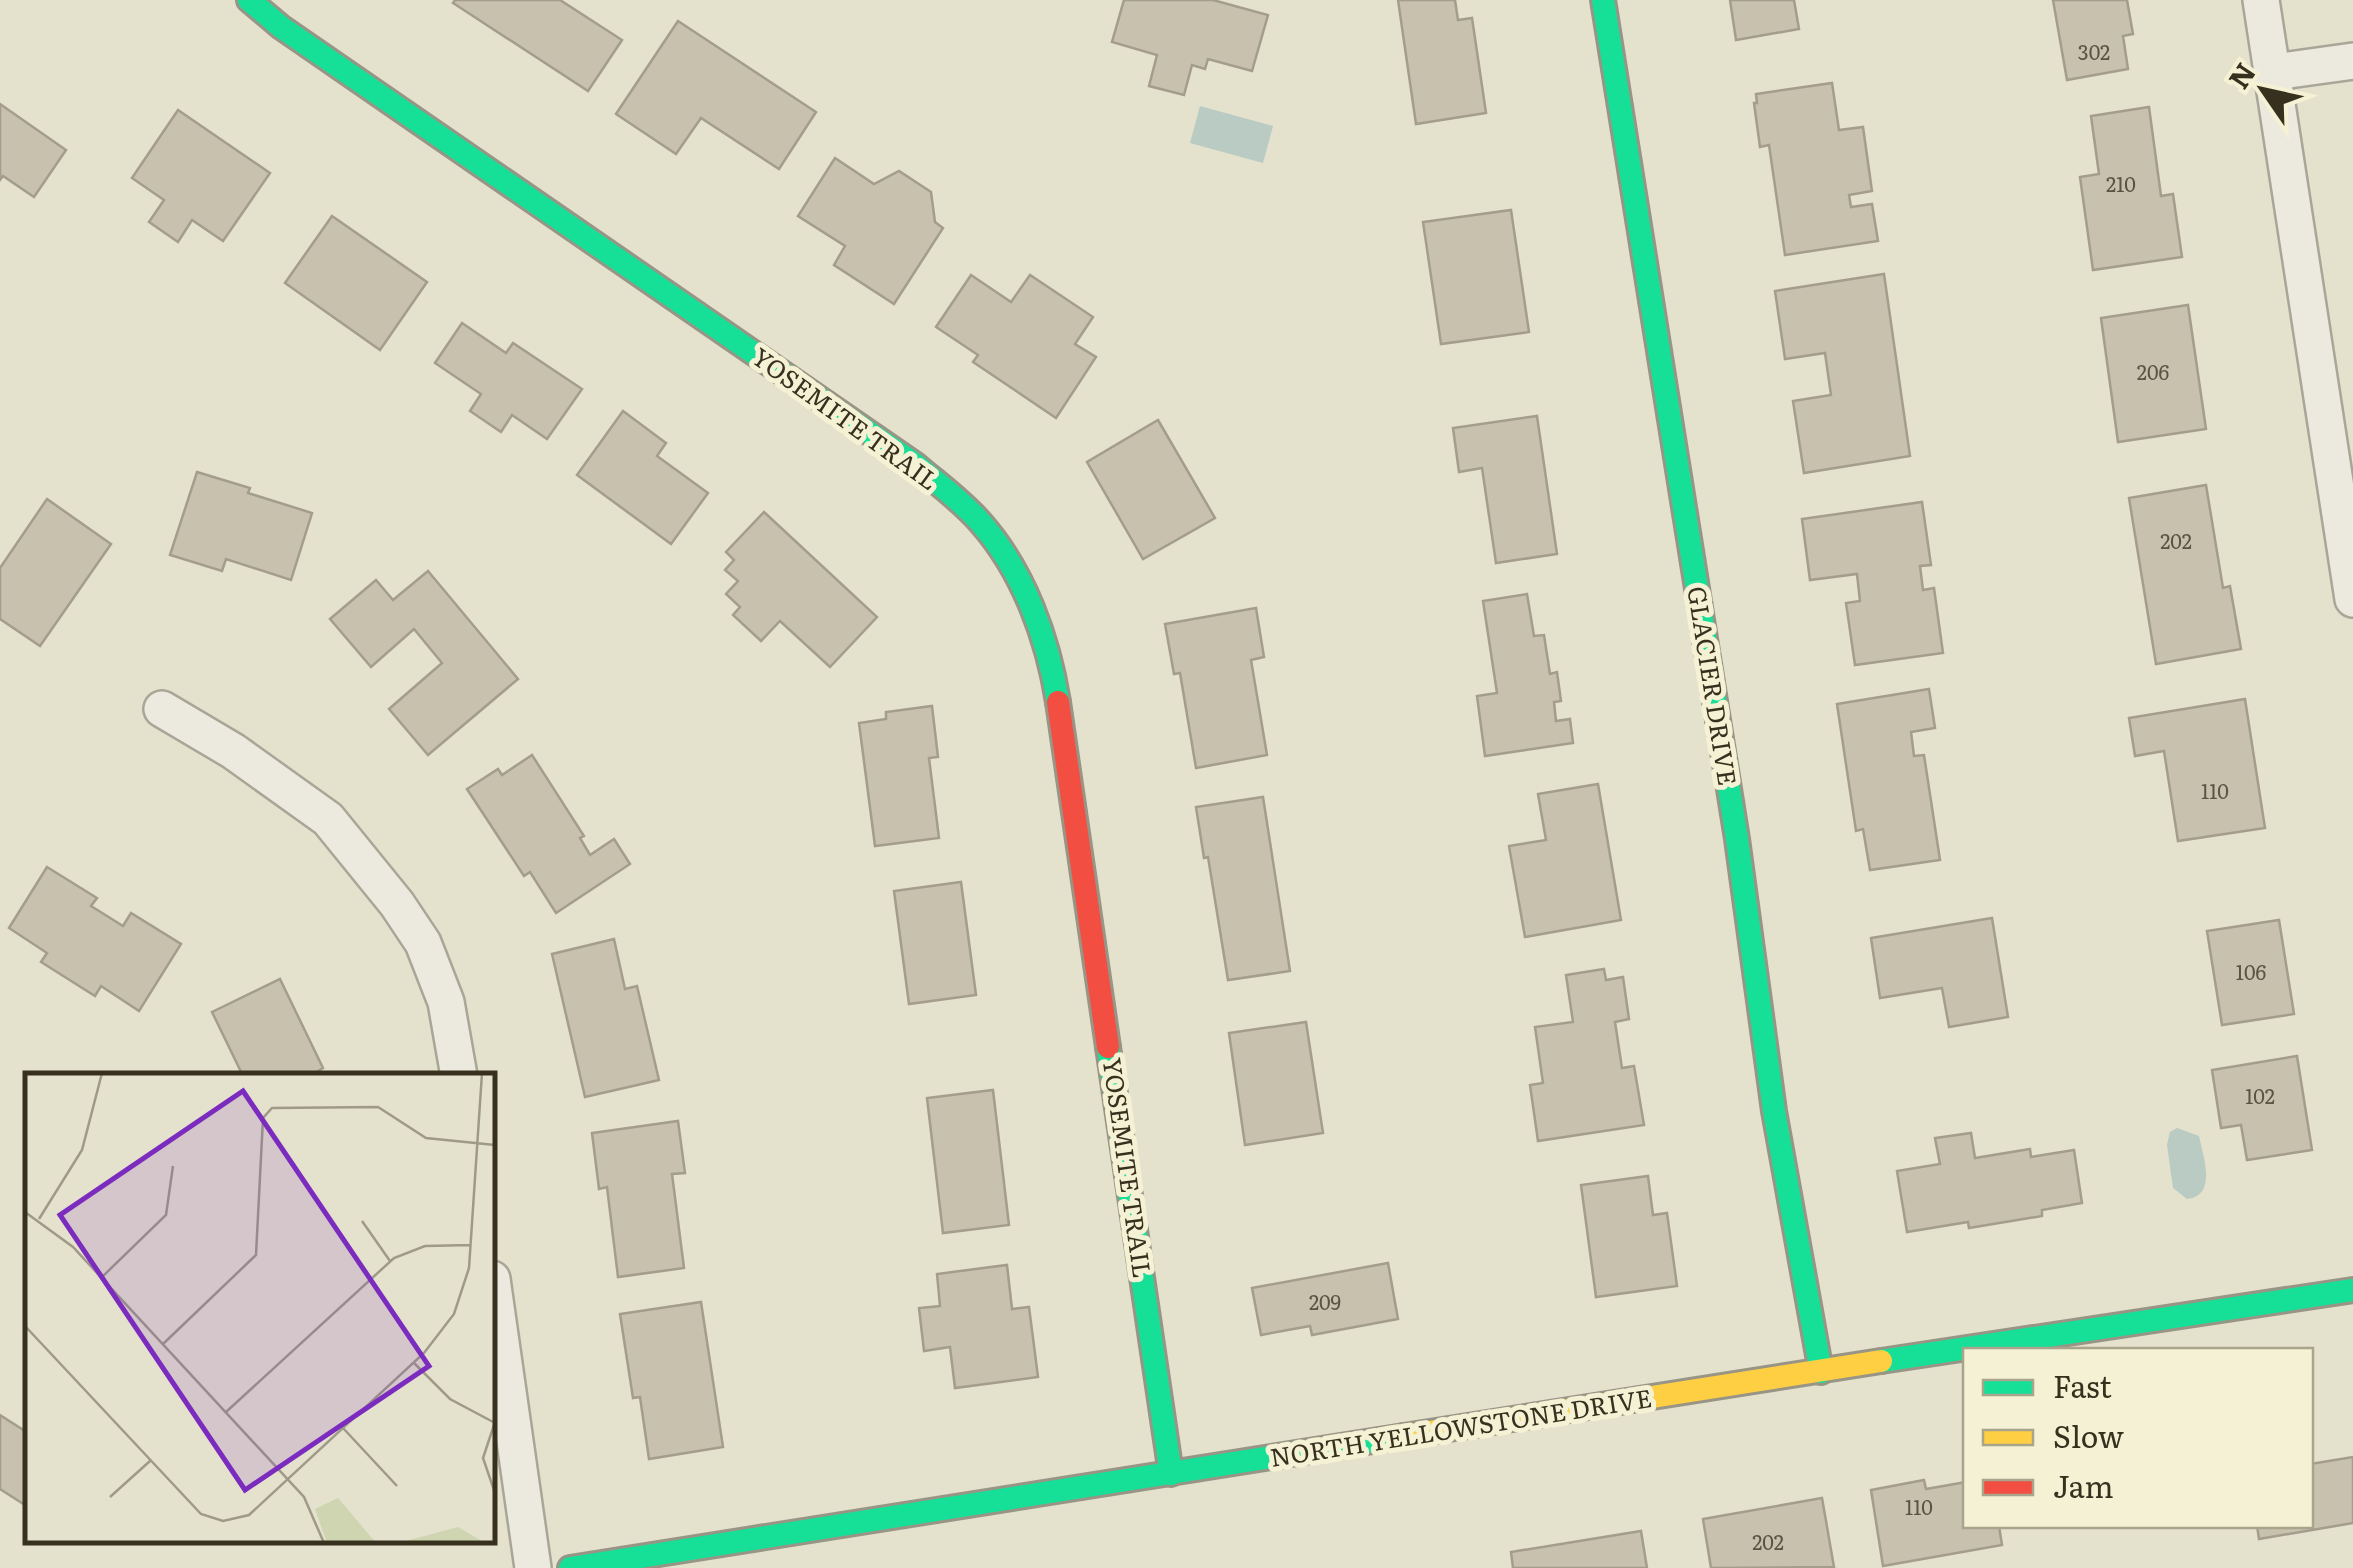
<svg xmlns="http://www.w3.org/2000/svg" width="2353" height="1568" viewBox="0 0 2353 1568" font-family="Literata,serif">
	<rect width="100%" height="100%" fill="#e4e1cd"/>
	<g fill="#b9cbc2">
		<path d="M1200 106 1273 126 1263 163 1190 143Z"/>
		<path d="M2177 1128 2199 1136C2203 1156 2218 1196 2187 1199L2173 1188 2167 1145 2170 1132Z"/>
	</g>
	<g fill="#c8c1ae" stroke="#a49d8c" stroke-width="2.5">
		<path d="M455 0H560L622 40 588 91 453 3Z"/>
		<path d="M1124 0H1213L1268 15 1252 71 1208 59 1205 69 1192 65 1184 95 1149 86 1157 55 1112 42Z"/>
		<path d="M1398 0H1455L1458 20 1472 18 1486 113 1416 124Z"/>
		<path d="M1730 0H1794L1799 29 1736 40Z"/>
		<path d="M2053 0H2127L2133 34 2123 36 2128 69 2067 80Z"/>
		<path d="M678 21 816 112 779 169 701 118 676 154 616 114Z"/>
		<path d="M1832 83 1839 130 1863 127 1872 191 1849 195 1851 207 1872 204 1878 241 1785 255 1769 145 1760 147 1754 103H1757L1756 94Z"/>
		<path d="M0 104 66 150 34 197 3 176 0 180Z"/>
		<path d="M2149 107 2161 196 2173 194 2182 257 2093 270 2080 177 2099 174 2091 116Z"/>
		<path d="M178 110 270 173 223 241 192 220 178 242 149 222 164 200 132 178Z"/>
		<path d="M835 158 874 184 899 171 931 192 935 222 943 228 894 304 834 265 845 246 798 216Z"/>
		<path d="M1511 210 1529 332 1441 344 1423 222Z"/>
		<path d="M332 216 427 282 380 350 285 283Z"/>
		<path d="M1884 274 1910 456 1804 473 1793 401 1831 395 1825 353 1785 359 1775 291Z"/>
		<path d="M971 275 1011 302 1030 275 1093 317 1075 344 1096 357 1056 418 973 362 978 355 936 327Z"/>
		<path d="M2188 305 2206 429 2118 442 2101 318Z"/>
		<path d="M462 323 506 353 513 343 582 389 547 439 512 415 501 432 470 411 481 394 435 363Z"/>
		<path d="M623 411 666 443 657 456 708 493 671 544 577 475Z"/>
		<path d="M1537 416 1557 554 1496 563 1482 468 1459 472 1453 428Z"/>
		<path d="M1158 420 1215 518 1143 559 1087 462Z"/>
		<path d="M197 472 250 488 248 493 312 513 291 580 226 559 222 571 170 555Z"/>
		<path d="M2206 485 2223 588 2230 586 2241 649 2156 664 2129 498Z"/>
		<path d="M47 499 111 544 40 646 0 619V568Z"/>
		<path d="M1922 502 1931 565 1920 566 1923 590 1934 588 1943 653 1855 665 1846 603 1860 601 1857 574 1810 580 1802 519Z"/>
		<path d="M764 512 877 617 830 667 780 621 761 641 733 615 740 607 726 594 738 581 725 570 734 560 726 552Z"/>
		<path d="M428 571 518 679 428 755 389 709 442 663 414 629 371 667 330 619 376 580 393 600Z"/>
		<path d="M1527 594 1534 636 1544 635 1550 674 1557 672 1561 701 1554 702 1556 721 1570 719 1573 743 1485 756 1477 696 1497 693 1483 601Z"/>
		<path d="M1256 608 1264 657 1251 660 1267 755 1196 768 1180 673 1174 674 1165 624Z"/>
		<path d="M1929 689 1935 728 1911 732 1914 756 1924 755 1940 860 1870 870 1863 829 1856 831 1837 704Z"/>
		<path d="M2245 699 2265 828 2178 841 2164 751 2135 756 2129 718Z"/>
		<path d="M932 706 938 757 929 758 939 838 875 846 859 723 886 719V712Z"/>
		<path d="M532 755 584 836 580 838 590 855 614 839 630 864 556 913 530 872 524 876 467 789 498 769 502 775Z"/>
		<path d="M1598 784 1621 920 1525 937 1509 846 1546 840 1538 794Z"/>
		<path d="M1263 797 1290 971 1228 980 1208 857 1204 858 1196 807Z"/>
		<path d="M47 867 97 898 91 906 123 926 131 913 181 944 139 1011 101 986 95 996 41 962 47 953 9 928Z"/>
		<path d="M961 882 976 995 909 1004 894 891Z"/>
		<path d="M1992 918 2008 1017 1949 1027 1942 988 1880 998 1871 938Z"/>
		<path d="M2279 920 2294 1014 2222 1025 2207 931Z"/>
		<path d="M614 939 625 989 637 986 659 1080 585 1097 552 954Z"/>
		<path d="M1604 969 1606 980 1623 977 1629 1019 1615 1022 1622 1068 1634 1066 1644 1125 1538 1141 1530 1085 1543 1083 1535 1027 1573 1022 1566 975Z"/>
		<path d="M280 979 323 1068 310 1076H243L212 1012Z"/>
		<path d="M1306 1022 1323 1133 1245 1145 1229 1033Z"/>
		<path d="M2297 1056 2312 1150 2247 1160 2241 1125 2221 1128 2212 1070Z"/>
		<path d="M993 1090 1009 1225 943 1233 927 1098Z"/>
		<path d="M678 1121 685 1173 672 1174 684 1268 618 1277 607 1187 599 1189 592 1133Z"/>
		<path d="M1971 1133 1975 1158 2030 1149 2031 1157 2074 1150 2082 1203 2042 1210V1216L1969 1228 1968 1222 1907 1232 1897 1171 1940 1164 1935 1138Z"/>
		<path d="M1648 1176 1653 1215 1667 1213 1677 1286 1596 1297 1581 1185Z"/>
		<path d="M1388 1263 1398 1319 1312 1335 1310 1326 1261 1335 1252 1288Z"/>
		<path d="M1007 1265 1012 1309 1029 1307 1038 1377 955 1388 950 1347 924 1351 919 1308 940 1306 937 1274Z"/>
		<path d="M701 1302 723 1447 649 1459 640 1397 633 1398 620 1314Z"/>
		<path d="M0 1415 28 1433V1507L0 1489Z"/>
		<path d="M2353 1457V1523L2259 1539 2257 1526H2310V1464Z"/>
		<path d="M1924 1480 1926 1489 1966 1482V1526H1999L2002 1545 1883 1566 1871 1490Z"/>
		<path d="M1822 1498 1834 1567 1711 1568 1703 1519Z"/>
		<path d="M1641 1531 1647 1568H1513L1511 1552Z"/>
	</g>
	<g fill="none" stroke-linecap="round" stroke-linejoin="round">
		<g stroke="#a9a697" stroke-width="40">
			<g id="street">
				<path d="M2261 0 2353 599"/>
				<path d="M2274 72 2353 61"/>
				<path d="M162 709 233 751 328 819 397 904 423 943 446 1002 459 1076"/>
				<path d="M492 1279 533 1568"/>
			</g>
		</g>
		<g stroke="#999586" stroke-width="28">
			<g id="fast">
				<path d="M249 0 281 27 916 465C938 484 962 501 981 523 1024 572 1048 639 1058 702"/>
				<path d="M1603 0 1737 839 1774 1111 1821 1372"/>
				<path d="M1108 1047 1171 1474"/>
				<path d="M1881 1361 2353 1290"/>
				<path d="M570 1568 1404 1436"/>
			</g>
		</g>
		<g stroke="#999586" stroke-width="28">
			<path id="slow" d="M1404 1436 1881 1361"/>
		</g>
		<g stroke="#999586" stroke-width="28">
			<path id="jam" d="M1058 702 1108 1047"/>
		</g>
		<use href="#street" stroke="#eceadf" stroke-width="35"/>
		<use href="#fast" stroke="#16e098" stroke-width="22"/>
		<use href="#slow" stroke="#ffcf43" stroke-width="22"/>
		<use href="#jam" stroke="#f24e42" stroke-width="22"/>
	</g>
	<g text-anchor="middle" stroke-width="10" stroke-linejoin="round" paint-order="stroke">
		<g font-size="20" fill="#5c5443">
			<text x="2094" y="60">302</text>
			<text x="2121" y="192">210</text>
			<text x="2153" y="380">206</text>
			<text x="2176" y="549">202</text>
			<text x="2215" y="799">110</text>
			<text x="2251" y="980">106</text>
			<text x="2260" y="1104">102</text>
			<text x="1325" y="1310">209</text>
			<text x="1919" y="1515">110</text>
			<text x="1768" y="1550">202</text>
		</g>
		<g font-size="25" fill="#38301f" stroke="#f5f1d4">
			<text transform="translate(845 419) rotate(36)" y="9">YOSEMITE TRAIL</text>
			<text transform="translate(1712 686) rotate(81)" y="9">GLACIER DRIVE</text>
			<text transform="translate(1127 1168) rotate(82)" y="9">YOSEMITE TRAIL</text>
			<text transform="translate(1461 1428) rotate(-9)" y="9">NORTH YELLOWSTONE DRIVE</text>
		</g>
	</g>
	<g transform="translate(25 1073)">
		<rect width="470" height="470" fill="#e4e1cd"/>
		<path d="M313 425 351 470H302L290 436ZM433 454 460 470H366L377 469Z" fill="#ced5b0"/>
		<path fill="none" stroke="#9f9a87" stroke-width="2.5" d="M0 139 48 174 279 424 299 470M14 146 57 77 77 0M337 148 365 188M76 205 141 142 148 93M0 253 176 441 198 448 224 442 399 280 429 241 444 195 457 0M138 271 231 182 238 45 247 35 353 34 401 65 470 72M389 290 425 326 470 350M201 339 369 185 400 173 446 172M470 349 458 385 470 420M318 355 372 413M85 424 125 388"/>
		<path fill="#7b2cbf" fill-opacity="0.15" stroke="#7b2cbf" stroke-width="5" d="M218 18 404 293 220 417 35 142Z"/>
		<rect width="470" height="470" fill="none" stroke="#38301f" stroke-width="5"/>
	</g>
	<rect x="1963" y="1348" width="350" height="180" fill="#f5f1d4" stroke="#a9a48c" stroke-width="2.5"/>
	<rect x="1983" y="1380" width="50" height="15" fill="#16e098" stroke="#a9a48c" stroke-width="2.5"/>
	<text x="2053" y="1398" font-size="30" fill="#38301f">Fast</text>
	<rect x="1983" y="1430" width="50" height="15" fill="#ffcf43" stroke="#a9a48c" stroke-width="2.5"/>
	<text x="2053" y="1448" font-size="30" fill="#38301f">Slow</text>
	<rect x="1983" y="1480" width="50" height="15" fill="#f24e42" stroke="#a9a48c" stroke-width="2.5"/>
	<text x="2053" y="1498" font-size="30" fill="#38301f">Jam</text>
	<g transform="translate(2263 90) rotate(304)" stroke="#f5f1d4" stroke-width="8" paint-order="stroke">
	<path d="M0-8L18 38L0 25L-18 38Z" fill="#38301f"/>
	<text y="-15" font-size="28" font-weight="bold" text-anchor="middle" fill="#38301f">N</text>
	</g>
</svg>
